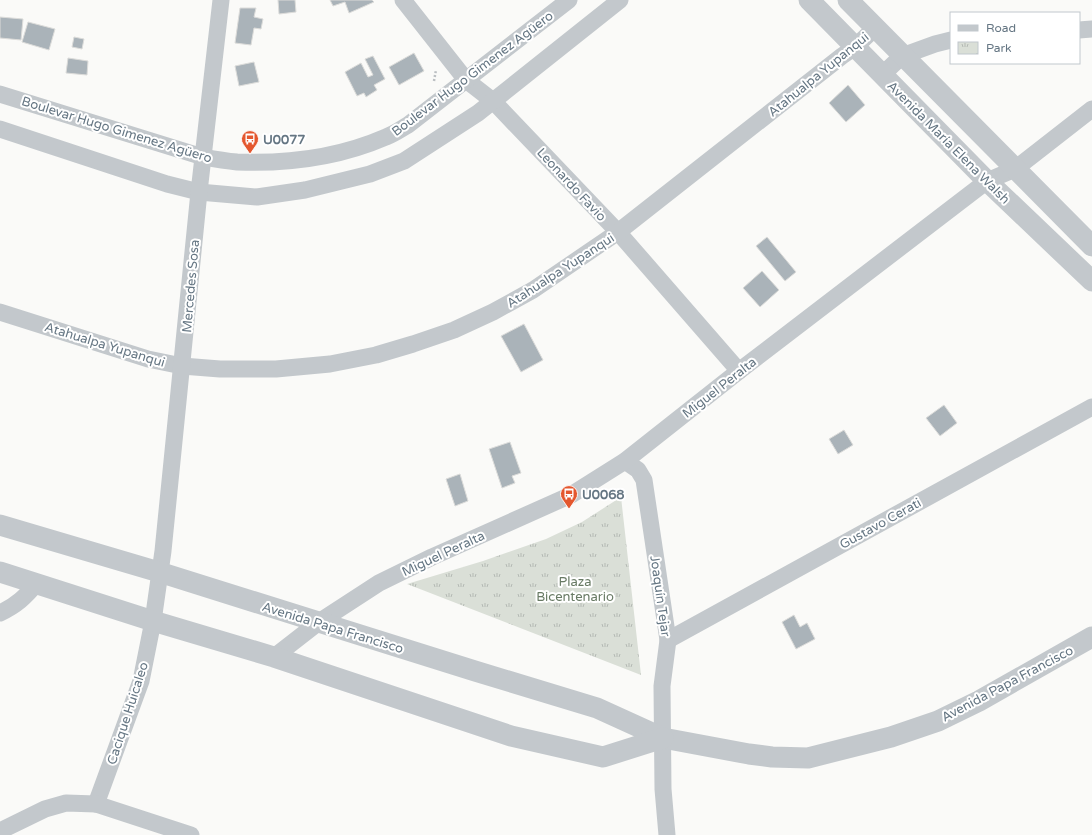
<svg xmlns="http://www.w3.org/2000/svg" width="1092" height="835" viewBox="0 0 1092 835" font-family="'Varela Round',sans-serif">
	<defs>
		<pattern id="park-tufts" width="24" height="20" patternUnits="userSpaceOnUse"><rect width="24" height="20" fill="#dadfd7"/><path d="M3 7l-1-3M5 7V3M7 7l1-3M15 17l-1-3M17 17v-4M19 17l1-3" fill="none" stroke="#b4b9b4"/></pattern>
	</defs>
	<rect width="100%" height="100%" fill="#fafaf8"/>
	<path fill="url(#park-tufts)" d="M621 497 641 675 407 584 483 561 546 539 582 522Z"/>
	<g fill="#aab3b9" stroke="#dcdcda">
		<path d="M278 0H295L296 12 279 14Z"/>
		<path d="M330 0H372L374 2 349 13 345 2 333 6Z"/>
		<path d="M240 8H256L254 17 263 19 261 29 254 28 251 45 235 43Z"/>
		<path d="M0 17 23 19 21 40 0 38Z"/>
		<path d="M28 22 55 29 49 50 22 42Z"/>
		<path d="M74 37 84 39 82 49 72 47Z"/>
		<path d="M414 53 424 71 399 85 389 67Z"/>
		<path d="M373 56 385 79 374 85 377 90 366 97 364 93 357 96 345 72 361 63 368 77 373 75 365 59Z"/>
		<path d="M68 58 88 61 87 75 66 73Z"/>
		<path d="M254 62 259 82 239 86 235 66Z"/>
		<path d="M848 85 865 105 846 122 829 103Z"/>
		<path d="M767 237 796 272 785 281 756 246Z"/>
		<path d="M762 271 779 290 760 307 743 288Z"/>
		<path d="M524 324 543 360 521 372 501 336Z"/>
		<path d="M944 405 957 423 940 436 926 418Z"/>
		<path d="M844 430 853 445 838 454 829 439Z"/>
		<path d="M510 442 521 473 512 476 515 483 502 488 489 449Z"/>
		<path d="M460 474 468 501 455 506 446 479Z"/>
		<path d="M794 615 800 627 807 623 815 639 796 649 782 622Z"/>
	</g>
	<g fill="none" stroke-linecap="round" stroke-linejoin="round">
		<path stroke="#bbbfc2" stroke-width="2.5" stroke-dasharray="2 2" stroke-linecap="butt" d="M434 81 436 70"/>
		<g stroke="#c3c8cc" stroke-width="17">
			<path d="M403 0 466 80 493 101 618 232 739 371"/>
			<path d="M1079 30 1092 29"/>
			<path d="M882 75 902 56 935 44 951 40"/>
			<path d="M0 94 203 157C214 159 226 161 237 162 287 164 340 157 386 137 394 134 401 129 408 125L569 0"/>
			<path d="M0 129 167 184 199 192 257 197 305 190 370 174 404 161 478 113 620 0"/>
			<path d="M0 312 148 359 182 366 220 369H276L330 364 376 355 413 344 454 330 493 312 533 290 618 232 842 56 855 47 875 28"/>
			<path d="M625 461 638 470 644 480 668 640 662 686 663 789 667 835"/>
			<path d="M0 613C17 605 25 597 37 583"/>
			<path d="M668 640 1092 407"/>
			<path d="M274 657 319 622 379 583 432 557 571 495 625 461 739 371 987 181 1015 169 1092 109"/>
			<path d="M96 804 141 681 153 621 163 551 199 192 221 0"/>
			<path d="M0 831 45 809 66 803 96 804 191 835"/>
		</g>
		<g stroke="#c3c8cc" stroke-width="21">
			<path d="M809 0 987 181 1092 281"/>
			<path d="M848 0 1092 246"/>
			<path d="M0 525 159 572 475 671 597 708 663 738 749 754 772 757 808 758 891 737 938 721 979 701 1092 637"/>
			<path d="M0 572 153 621 274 657 511 736 603 757 663 738"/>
		</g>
	</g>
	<defs>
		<g id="bus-pin" transform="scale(0.9)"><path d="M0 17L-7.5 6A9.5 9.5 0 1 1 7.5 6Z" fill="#e4572e" stroke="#fff"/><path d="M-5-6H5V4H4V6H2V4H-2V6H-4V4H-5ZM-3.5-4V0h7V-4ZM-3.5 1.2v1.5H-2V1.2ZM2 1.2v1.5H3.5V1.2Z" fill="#fff"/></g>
	</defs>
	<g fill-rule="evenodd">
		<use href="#bus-pin" x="250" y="139"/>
		<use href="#bus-pin" x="569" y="494"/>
	</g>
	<g text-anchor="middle" stroke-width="4" stroke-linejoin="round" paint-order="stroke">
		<g font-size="13" fill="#657683" stroke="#fff">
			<text transform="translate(472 73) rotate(-37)" y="5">Boulevar Hugo Gimenez Agüero</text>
			<text transform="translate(818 74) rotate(-39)" y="5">Atahualpa Yupanqui</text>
			<text transform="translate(117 129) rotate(17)" y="5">Boulevar Hugo Gimenez Agüero</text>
			<text transform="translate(949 142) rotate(45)" y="5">Avenida María Elena Walsh</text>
			<text transform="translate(572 184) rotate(47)" y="5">Leonardo Favio</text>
			<text transform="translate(560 270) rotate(-33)" y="5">Atahualpa Yupanqui</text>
			<text transform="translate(190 286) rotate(-85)" y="5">Mercedes Sosa</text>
			<text transform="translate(105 344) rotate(17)" y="5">Atahualpa Yupanqui</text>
			<text transform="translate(719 387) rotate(-38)" y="5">Miguel Peralta</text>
			<text transform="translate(880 523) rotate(-29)" y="5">Gustavo Cerati</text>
			<text transform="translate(443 553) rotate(-25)" y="5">Miguel Peralta</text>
			<text transform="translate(661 596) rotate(82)" y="5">Joaquín Tejar</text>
			<text transform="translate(333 627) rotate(17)" y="5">Avenida Papa Francisco</text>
			<text transform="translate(1007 683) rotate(-28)" y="5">Avenida Papa Francisco</text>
			<text transform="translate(127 713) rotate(-72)" y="5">Cacique Huicaleo</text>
		</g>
		<g font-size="13" font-weight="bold" fill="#657683" stroke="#fff" text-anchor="start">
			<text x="263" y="144">U0077</text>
			<text x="582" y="499">U0068</text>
		</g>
		<g font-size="13" fill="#687a64" stroke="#fff">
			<text x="575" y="586">Plaza<tspan x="575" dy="15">Bicentenario</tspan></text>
		</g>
	</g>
	<rect x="950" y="12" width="130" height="52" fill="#ffffff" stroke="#c1c8cd"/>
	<rect x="958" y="25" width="20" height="6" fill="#c3c8cc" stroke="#c1c8cd"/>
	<text x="986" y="32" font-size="12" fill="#657683">Road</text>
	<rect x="958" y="42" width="20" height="12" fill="url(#park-tufts)" stroke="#c1c8cd"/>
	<text x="986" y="52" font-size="12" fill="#657683">Park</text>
</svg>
